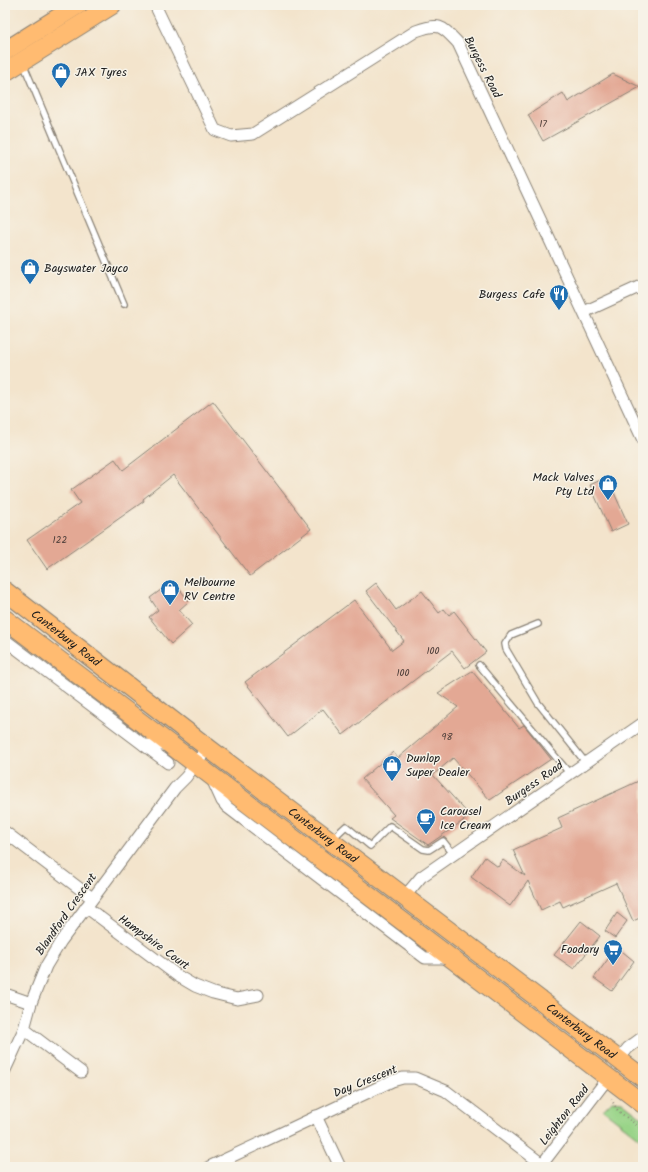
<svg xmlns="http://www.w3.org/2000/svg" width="648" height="1172" viewBox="0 0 648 1172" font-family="Kalam,sans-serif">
	<rect width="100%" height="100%" fill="#f7f3e8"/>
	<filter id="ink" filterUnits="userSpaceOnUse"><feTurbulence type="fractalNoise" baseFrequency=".025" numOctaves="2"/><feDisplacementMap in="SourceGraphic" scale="8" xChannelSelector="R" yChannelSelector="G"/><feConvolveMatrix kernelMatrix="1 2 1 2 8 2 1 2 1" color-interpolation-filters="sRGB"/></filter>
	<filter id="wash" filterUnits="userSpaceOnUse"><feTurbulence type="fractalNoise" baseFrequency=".012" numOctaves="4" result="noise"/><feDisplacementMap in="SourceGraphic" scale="16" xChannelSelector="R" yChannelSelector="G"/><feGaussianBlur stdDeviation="0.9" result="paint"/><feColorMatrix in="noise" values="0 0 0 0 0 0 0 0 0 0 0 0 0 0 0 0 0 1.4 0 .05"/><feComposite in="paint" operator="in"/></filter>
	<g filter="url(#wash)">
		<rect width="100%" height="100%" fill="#f3e4cc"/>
		<path fill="#99d488" stroke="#5a7852" d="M612 1101 622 1102 643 1118V1141L603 1110Z"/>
		<g id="blocks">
			<g fill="#e3a894">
				<path d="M613 74 640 87 543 141 528 115 563 93 568 102Z"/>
				<path d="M213 401 311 529 250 576 173 475 143 499 144 501 47 569 27 540 80 503 71 490 115 459 123 470Z"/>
				<path d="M607 477 628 524 611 532 590 485Z"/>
				<path d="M173 581 189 601 179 610 192 625 171 644 149 617 158 610 150 598Z"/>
				<path d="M376 583 396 610 422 591 439 613 444 609 449 615 454 611 486 652 465 668 452 651 343 735 323 709 288 737 245 682 354 600 392 650 404 641 366 591Z"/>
				<path d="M472 671 519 728 524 725 551 759 490 800 453 758 433 775 470 816 428 845 390 818 394 815 362 779 393 752 398 758 458 707 438 693Z"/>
				<path d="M643 779 642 917 633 921 616 883 563 907 560 901 541 910 528 881 510 906 471 877 485 857 498 867 503 860 525 876 513 850 562 828 558 818Z"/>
				<path d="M617 913 627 921 615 938 605 931Z"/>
				<path d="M581 921 600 936 574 969 554 955Z"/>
				<path d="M617 947 634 961 612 991 594 978Z"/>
			</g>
		</g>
	</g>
	<g filter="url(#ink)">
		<use href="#blocks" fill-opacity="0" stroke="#888074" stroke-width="1"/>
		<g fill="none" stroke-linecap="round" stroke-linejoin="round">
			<g stroke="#888074" stroke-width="8">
				<g id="service">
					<path d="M23 63 124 304"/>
					<path d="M538 624 511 635 505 644 506 649 538 703 586 763"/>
					<path d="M479 665 570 774"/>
					<path d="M332 839 346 826 370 846 390 826 423 849 429 850 443 841 454 855"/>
				</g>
			</g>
			<g stroke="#888074" stroke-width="13">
				<g id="minor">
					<path d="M155 5 215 130 231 136 253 134 416 31C440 22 442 26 458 43L643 440"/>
					<path d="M584 312 643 285"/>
					<path d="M5 640 144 745H169"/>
					<path d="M144 745 168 763"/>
					<path d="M212 779 222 801 227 807 425 958H451"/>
					<path d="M5 832 92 898"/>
					<path d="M405 896 421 877 643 723"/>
					<path d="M86 907 178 976 195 986 213 993 237 999 258 995"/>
					<path d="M5 994 31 1003"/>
					<path d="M24 1029 81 1072"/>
					<path d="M619 1059 628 1048 643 1037"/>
					<path d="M5 1070 24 1029 31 1003 46 966 61 941 175 788 186 777 208 747"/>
					<path d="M316 1116 340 1167"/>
					<path d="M209 1167 392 1081 403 1078H415L446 1091 542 1164"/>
					<path d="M540 1167 608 1078"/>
				</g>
			</g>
			<g stroke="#888074" stroke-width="20">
				<g id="primary">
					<path d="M5 51 78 5"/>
					<path d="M5 72 112 5"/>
					<path id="s1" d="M5 591 203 744 643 1078"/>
					<path d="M5 619 643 1104"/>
				</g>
			</g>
			<path stroke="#888074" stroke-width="2" stroke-dasharray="1 3" stroke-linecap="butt" d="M611 1099 618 1111 643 1130"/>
			<use href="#service" stroke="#fff" stroke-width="5.5"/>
			<use href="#minor" stroke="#fff" stroke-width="11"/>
			<use href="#primary" stroke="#ffbb71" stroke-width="18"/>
		</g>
	</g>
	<defs>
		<g id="shop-pin" transform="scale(1)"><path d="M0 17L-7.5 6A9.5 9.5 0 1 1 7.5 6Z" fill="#1f6fb2" stroke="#f7f3e8"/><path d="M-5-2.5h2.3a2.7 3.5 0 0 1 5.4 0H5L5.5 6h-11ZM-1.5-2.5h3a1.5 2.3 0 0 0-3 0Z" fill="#fff"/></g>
		<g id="restaurant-pin" transform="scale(1)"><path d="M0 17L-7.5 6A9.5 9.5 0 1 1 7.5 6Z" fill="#1f6fb2" stroke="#f7f3e8"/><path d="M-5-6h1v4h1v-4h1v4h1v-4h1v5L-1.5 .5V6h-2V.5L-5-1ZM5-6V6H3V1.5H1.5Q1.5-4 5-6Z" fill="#fff"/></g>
		<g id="cafe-pin" transform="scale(1)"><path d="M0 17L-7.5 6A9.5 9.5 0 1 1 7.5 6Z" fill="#1f6fb2" stroke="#f7f3e8"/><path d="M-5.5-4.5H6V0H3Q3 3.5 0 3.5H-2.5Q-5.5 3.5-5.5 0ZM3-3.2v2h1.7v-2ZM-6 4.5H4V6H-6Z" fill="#fff"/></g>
		<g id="supermarket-pin" transform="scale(1)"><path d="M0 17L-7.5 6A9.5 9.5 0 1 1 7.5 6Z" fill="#1f6fb2" stroke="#f7f3e8"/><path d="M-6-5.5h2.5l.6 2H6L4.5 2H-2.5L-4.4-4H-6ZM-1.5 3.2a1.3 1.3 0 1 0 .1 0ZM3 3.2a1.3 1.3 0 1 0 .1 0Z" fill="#fff"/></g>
	</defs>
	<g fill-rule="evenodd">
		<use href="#shop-pin" x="61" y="72"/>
		<use href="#shop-pin" x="30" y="268"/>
		<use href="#restaurant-pin" x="559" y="294"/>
		<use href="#shop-pin" x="608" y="484"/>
		<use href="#shop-pin" x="170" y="589"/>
		<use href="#shop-pin" x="392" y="765"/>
		<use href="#cafe-pin" x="426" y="818"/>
		<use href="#supermarket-pin" x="613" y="949"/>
	</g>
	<g text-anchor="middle" stroke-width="3" stroke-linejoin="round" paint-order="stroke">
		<g font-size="10" fill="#4e3f3a">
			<text x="543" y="127">17</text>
			<text x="60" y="543">122</text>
			<text x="433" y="654">100</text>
			<text x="403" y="676">100</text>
			<text x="447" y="740">98</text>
		</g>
		<g font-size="12" fill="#1c1c1c" stroke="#f7f3e8">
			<text transform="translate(483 67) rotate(63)" y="4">Burgess Road</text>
			<text dy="4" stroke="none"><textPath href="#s1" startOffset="77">Canterbury Road</textPath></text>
			<text transform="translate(534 783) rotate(-35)" y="4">Burgess Road</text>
			<text dy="4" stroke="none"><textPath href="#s1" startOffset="401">Canterbury Road</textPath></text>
			<text transform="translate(66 914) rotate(-55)" y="4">Blandford Crescent</text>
			<text transform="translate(154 942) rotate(36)" y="4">Hampshire Court</text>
			<text dy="4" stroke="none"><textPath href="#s1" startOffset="725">Canterbury Road</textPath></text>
			<text transform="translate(365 1081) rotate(-22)" y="4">Day Crescent</text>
			<text transform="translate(564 1115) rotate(-52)" y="4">Leighton Road</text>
		</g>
		<g font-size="12" fill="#1c1c1c" stroke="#f7f3e8" text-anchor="start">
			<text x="75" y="76">JAX Tyres</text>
			<text x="44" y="272">Bayswater Jayco</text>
			<text x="545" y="298" text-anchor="end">Burgess Cafe</text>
			<text x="594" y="481" text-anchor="end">Mack Valves<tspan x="594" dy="14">Pty Ltd</tspan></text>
			<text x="184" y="586">Melbourne<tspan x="184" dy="14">RV Centre</tspan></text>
			<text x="406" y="762">Dunlop<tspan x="406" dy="14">Super Dealer</tspan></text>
			<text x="440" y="815">Carousel<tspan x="440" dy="14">Ice Cream</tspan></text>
			<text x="599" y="953" text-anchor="end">Foodary</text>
		</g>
	</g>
	<rect width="648" height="1172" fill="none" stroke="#f7f3e8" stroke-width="20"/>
</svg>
